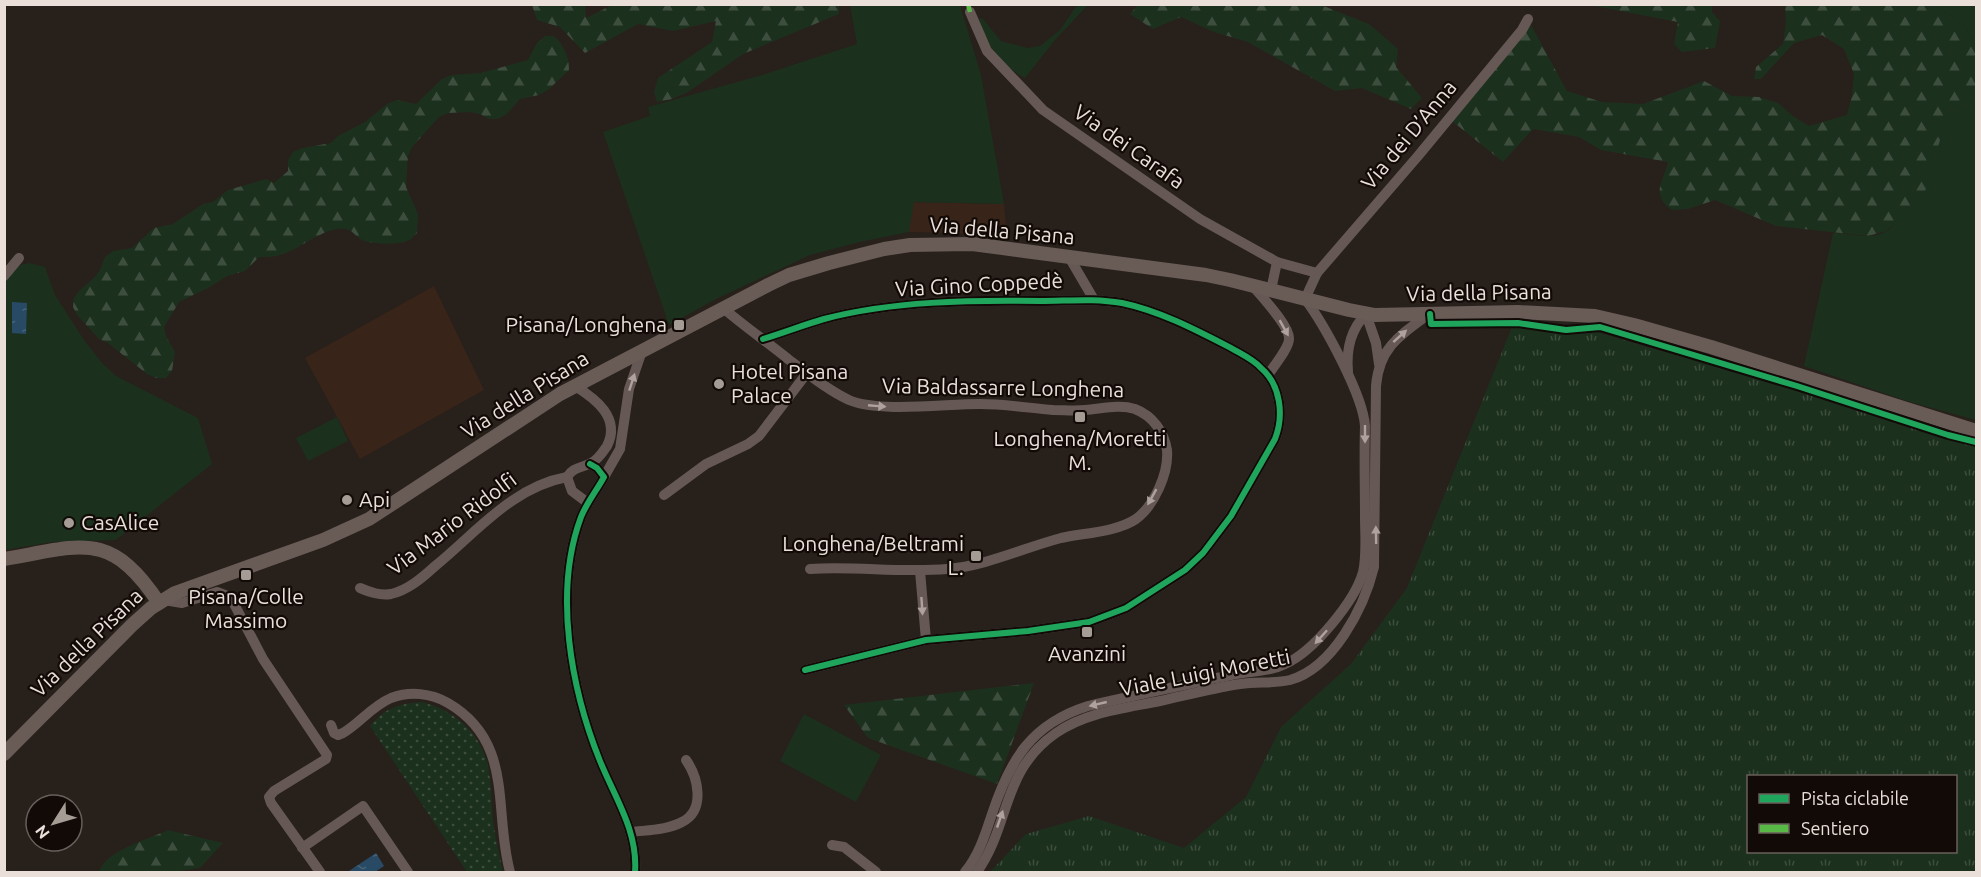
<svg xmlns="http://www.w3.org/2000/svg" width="1981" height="877" viewBox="0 0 1981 877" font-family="Ubuntu,sans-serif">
	<defs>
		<pattern id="forest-firs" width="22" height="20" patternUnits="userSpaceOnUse" patternTransform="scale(1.5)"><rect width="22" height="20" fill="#1c301e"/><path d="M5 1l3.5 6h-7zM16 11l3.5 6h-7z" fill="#3d4e3e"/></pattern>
		<pattern id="park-tufts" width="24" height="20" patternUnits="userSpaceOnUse" patternTransform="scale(1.5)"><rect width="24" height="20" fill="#1c301e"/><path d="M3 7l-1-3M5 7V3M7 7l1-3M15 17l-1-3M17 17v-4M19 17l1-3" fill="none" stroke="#3d4e3e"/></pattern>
		<pattern id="garden-dots" width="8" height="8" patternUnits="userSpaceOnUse" patternTransform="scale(1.5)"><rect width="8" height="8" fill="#1c301e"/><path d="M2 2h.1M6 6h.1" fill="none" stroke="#3d4e3e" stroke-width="1.8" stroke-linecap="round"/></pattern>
		<pattern id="water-ripples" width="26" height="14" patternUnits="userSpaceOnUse" patternTransform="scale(1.5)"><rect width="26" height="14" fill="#284a65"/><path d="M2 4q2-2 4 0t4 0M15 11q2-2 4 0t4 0" fill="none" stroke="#47647a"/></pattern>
	</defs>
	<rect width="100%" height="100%" fill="#28201b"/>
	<g fill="#382418">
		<path d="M913 202 1004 204 1007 235 909 232Z"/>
		<path d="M434 286 484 390 360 459 305 358Z"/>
	</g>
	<g fill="#1c301e">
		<path d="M850 5H960L981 75 1004 204 914 202 909 232 860 242 810 255 716 299 669 325 603 132 650 116 648 107 762 75 857 44Z"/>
		<path d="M1077 5H1088L1055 40 1025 78C1010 71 989 48 982 32 980 28 980 23 979 18L983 19 1001 41 1028 48 1040 46 1060 30Z"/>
		<path d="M1934 5H1976V46L1963 24Z"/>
		<path d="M1976 99V420L1910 402 1804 366 1833 233C1850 233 1873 241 1888 230 1892 227 1897 221 1900 216 1908 204 1950 121 1949 111L1968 105Z"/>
		<path d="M29 263 45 267 55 295 84 340 102 363 116 376 198 418 212 464 116 540 52 542 5 550V280L20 265Z"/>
		<path d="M337 417 348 441 308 461 296 438Z"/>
		<path d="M804 714 881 755 856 802 780 761Z"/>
	</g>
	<g fill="url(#forest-firs)">
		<path d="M1138 4 1321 5 1369 24 1398 49 1396 67 1422 98 1411 109 1362 88 1335 91 1248 42 1214 32 1181 17 1153 29 1130 14Z"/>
		<path d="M532 5H585L586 18 612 5H839V14L743 54 688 92 672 99 657 102 654 92 658 78 712 42 716 21 673 31 638 24 585 53 560 27 537 20Z"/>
		<path d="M1589 5H1712V12L1720 21 1715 48 1682 52 1674 44 1678 22Z"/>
		<path d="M1785 5H1934L1963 24 1976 46V99L1968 105 1949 111V116L1942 133 1926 189 1915 206 1886 231 1868 236 1776 226 1715 200 1688 209 1672 210C1650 194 1663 183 1668 162L1601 150 1579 137 1533 129 1503 162 1452 121 1531 25 1567 91 1602 102 1643 104 1704 81 1732 96 1759 97 1778 103 1793 116 1809 126 1847 115 1852 96 1854 74 1844 49 1822 35 1794 43 1761 79H1754L1756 67 1783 44 1786 22Z"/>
		<path d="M545 36H554C564 45 569 57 569 70L548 90 539 95 520 99 507 114 498 119H489L480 114 470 112 448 113 439 117 412 147 408 156 406 187 418 214 417 233C414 236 412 238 410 240 400 245 369 245 360 239 354 235 353 230 345 229 324 227 305 246 286 253 277 257 268 257 259 257L245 271 227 276 210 287 179 302 164 327 166 336 175 352 172 371 166 378H156L147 374 108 343 99 339 77 315 73 307 74 298 79 291 94 278 100 270 105 257 113 251 132 248 154 228 173 224 203 204 213 202 228 190 266 179 274 183 288 171V160L293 152 302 148 331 143 338 136 365 122 387 104 397 100 416 104 442 79 451 75 480 73 528 60 537 43Z"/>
		<path d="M1034 683 997 784 868 738 844 705Z"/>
		<path d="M168 830 223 843 200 868 173 872H99C105 851 149 839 168 830Z"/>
	</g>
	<path fill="url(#park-tufts)" fill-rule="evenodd" d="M1512 327 1561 333 1594 331 1661 351 1691 357 1976 444V872H990L1026 834 1089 816 1184 848 1246 797 1281 727 1351 664 1407 588ZM1748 776H1956V852H1748Z"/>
	<path fill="url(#garden-dots)" d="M421 702C453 709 481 733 488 766 492 786 491 807 494 827 496 842 500 857 503 872H467L370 726C385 708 398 704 421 702Z"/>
	<g fill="url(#water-ripples)">
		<path d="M12 302 27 303 26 334 12 333Z"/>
		<path d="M376 853 384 866 375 872H350L349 871Z"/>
	</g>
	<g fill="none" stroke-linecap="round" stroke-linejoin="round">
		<g stroke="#665855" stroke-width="10">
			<path d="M970 12 987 51 1043 110 1200 219 1277 262 1271 290"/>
			<path d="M1069 257 1093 298"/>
			<path d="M1317 273 1418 156 1522 30 1528 19"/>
			<path d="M4 276 19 258"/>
			<path d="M1252 285C1261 296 1290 326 1289 339 1289 348 1273 367 1268 375"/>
			<path d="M723 308C744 326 767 342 788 359 807 373 827 390 849 400 880 413 944 404 980 404 1005 404 1029 408 1053 410 1064 410 1074 411 1085 410 1101 409 1119 404 1135 409 1153 416 1164 432 1167 450 1169 473 1154 506 1136 519 1117 532 1083 533 1061 538 1023 548 986 566 947 569 901 573 855 566 810 569"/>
			<path d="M763 339C783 333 803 325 824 319 892 301 970 300 1040 301 1068 301 1094 298 1122 303 1160 311 1196 330 1231 348 1241 354 1253 359 1261 368 1281 385 1284 416 1275 439L1231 516 1203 553 1185 570 1126 608 1089 622 1028 631 926 640 805 670"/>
			<path d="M1348 372C1346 350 1350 330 1366 314L1376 343 1379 364"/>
			<path d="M575 386C596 399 621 418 607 446 603 452 598 460 591 463 582 468 573 467 567 477L572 491 588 503"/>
			<path d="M590 464 597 468 604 477C597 490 587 502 581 517 553 592 571 689 600 761 615 798 638 831 635 872"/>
			<path d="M604 477 620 449 629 389 642 351"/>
			<path d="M664 495 706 464 748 444 759 436 807 373"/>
			<path d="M920 571 926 640"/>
			<path d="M360 588C370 592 380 596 391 594 408 590 422 578 434 567 476 533 512 487 567 477"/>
			<path d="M164 600 182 603 217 592 225 595 232 600 263 659 327 755 326 759 274 791 269 797 271 803 320 872"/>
			<path d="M331 725 334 733 338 735 343 733C360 723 372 706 391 698 410 691 431 693 448 703 515 742 493 810 510 872"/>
			<path d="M632 832C648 830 667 830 682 822 706 810 698 777 686 760"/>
			<path d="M832 845 844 847 876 872"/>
			<path d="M302 848 363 806 408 872"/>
			<path d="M965 872C979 855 985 835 992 814 1010 760 1031 724 1088 706 1136 695 1184 685 1231 675 1249 671 1269 672 1285 664 1313 652 1355 601 1363 572 1367 555 1365 535 1365 517 1365 487 1364 456 1365 426 1363 395 1324 324 1305 299L1317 273 1277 262"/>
			<path d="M977 872C1011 824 1001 771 1056 733 1086 712 1126 708 1160 701 1187 695 1213 688 1240 684 1257 681 1274 684 1290 680 1333 668 1364 608 1374 567L1376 386C1379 348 1400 335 1429 314"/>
		</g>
		<g stroke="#695b56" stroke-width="14">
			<path d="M4 559C81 546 110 529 159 603"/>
			<path d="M4 754 132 625 151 608 175 593 323 540 369 519 560 394 768 285 789 275 829 263 884 249 910 245 972 244 1206 275 1230 280 1349 310 1375 315 1518 312 1595 316 1634 325 1711 347 1976 431"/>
		</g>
		<path stroke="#58b947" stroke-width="4.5" stroke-dasharray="9 4.5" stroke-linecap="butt" d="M968 4 970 12"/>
		<g stroke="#110a07" stroke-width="10">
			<g id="cycleway">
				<path d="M1430 314 1431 324 1518 323 1566 330 1600 327 1797 386 1948 435 1976 442"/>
				<path d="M763 339C783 333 803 325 824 319 892 301 970 300 1040 301 1068 301 1094 298 1122 303 1160 311 1196 330 1231 348 1241 354 1253 359 1261 368 1281 385 1284 416 1275 439L1231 516 1203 553 1185 570 1126 608 1089 622 1028 631 926 640 805 670"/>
				<path d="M590 464 597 468 604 477C597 490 587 502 581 517 553 592 571 689 600 761 615 798 638 831 635 872"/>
			</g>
		</g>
		<use href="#cycleway" stroke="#20a55d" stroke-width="6"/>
	</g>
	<defs><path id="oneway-solid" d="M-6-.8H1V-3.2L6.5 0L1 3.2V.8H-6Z" transform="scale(1.5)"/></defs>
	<g fill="#afa29e">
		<use href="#oneway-solid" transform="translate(1284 328) rotate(61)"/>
		<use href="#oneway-solid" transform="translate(1400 336) rotate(-42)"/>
		<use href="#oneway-solid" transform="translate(632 382) rotate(-72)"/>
		<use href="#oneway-solid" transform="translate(877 406) rotate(5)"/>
		<use href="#oneway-solid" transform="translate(1365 434) rotate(90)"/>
		<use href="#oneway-solid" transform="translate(1152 497) rotate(119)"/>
		<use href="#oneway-solid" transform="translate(1376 535) rotate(-91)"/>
		<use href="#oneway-solid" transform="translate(922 606) rotate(86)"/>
		<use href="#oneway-solid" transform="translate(1321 637) rotate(132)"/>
		<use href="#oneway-solid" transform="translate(1098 704) rotate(167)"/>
		<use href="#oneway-solid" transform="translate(1000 819) rotate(-71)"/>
	</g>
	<g fill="#a69c96" stroke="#110a07" stroke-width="2">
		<rect x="673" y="319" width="12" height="12" rx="3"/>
		<circle cx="719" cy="384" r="6"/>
		<rect x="1074" y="411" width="12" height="12" rx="3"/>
		<circle cx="347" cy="500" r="6"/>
		<circle cx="69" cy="523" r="6"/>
		<rect x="970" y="550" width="12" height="12" rx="3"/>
		<rect x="240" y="569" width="12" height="12" rx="3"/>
		<rect x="1081" y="626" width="12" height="12" rx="3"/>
	</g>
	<g text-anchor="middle" stroke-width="4.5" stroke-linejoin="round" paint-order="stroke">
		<g font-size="21" fill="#eadfd9" stroke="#110a07">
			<text transform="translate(1409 135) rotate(-50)" y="7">Via dei D’Anna</text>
			<text transform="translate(1129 147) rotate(35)" y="7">Via dei Carafa</text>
			<text transform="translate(1002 231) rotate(5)" y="7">Via della Pisana</text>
			<text transform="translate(979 285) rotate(-3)" y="7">Via Gino Coppedè</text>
			<text transform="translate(1479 293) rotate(-1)" y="7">Via della Pisana</text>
			<text transform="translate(1003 388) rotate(1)" y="7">Via Baldassarre Longhena</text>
			<text transform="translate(525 395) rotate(-32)" y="7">Via della Pisana</text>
			<text transform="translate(452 524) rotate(-37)" y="7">Via Mario Ridolfi</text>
			<text transform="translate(87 643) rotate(-44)" y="7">Via della Pisana</text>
			<text transform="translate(1205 673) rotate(-11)" y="7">Viale Luigi Moretti</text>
		</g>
		<g font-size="21" fill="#eadfd9" stroke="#110a07" text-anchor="start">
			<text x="667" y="332" text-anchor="end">Pisana/Longhena</text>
			<text x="731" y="379">Hotel Pisana<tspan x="731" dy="24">Palace</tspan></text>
			<text x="1080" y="446" text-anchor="middle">Longhena/Moretti<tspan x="1080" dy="24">M.</tspan></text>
			<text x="359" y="507">Api</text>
			<text x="81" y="530">CasAlice</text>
			<text x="964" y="551" text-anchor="end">Longhena/Beltrami<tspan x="964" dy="24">L.</tspan></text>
			<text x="246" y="604" text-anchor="middle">Pisana/Colle<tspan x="246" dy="24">Massimo</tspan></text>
			<text x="1087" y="661" text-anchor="middle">Avanzini</text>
		</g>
	</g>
	<rect width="1981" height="877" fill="none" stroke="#eadfd9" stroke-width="12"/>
	<rect x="1747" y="775" width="210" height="78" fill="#110a07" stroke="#685f5b" stroke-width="1.5"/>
	<rect x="1759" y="794" width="30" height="9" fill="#20a55d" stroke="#685f5b" stroke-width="1.5"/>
	<text x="1801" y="805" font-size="18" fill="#eadfd9">Pista ciclabile</text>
	<rect x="1759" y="824" width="30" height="9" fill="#58b947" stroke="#685f5b" stroke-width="1.5"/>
	<text x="1801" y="835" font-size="18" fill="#eadfd9">Sentiero</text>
	<g transform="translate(54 823) rotate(233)"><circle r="28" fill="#110a07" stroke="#685f5b" stroke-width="1.5"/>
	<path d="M0-4.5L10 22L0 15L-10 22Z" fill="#a69c96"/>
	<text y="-9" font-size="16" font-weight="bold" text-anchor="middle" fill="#eadfd9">N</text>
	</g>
</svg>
